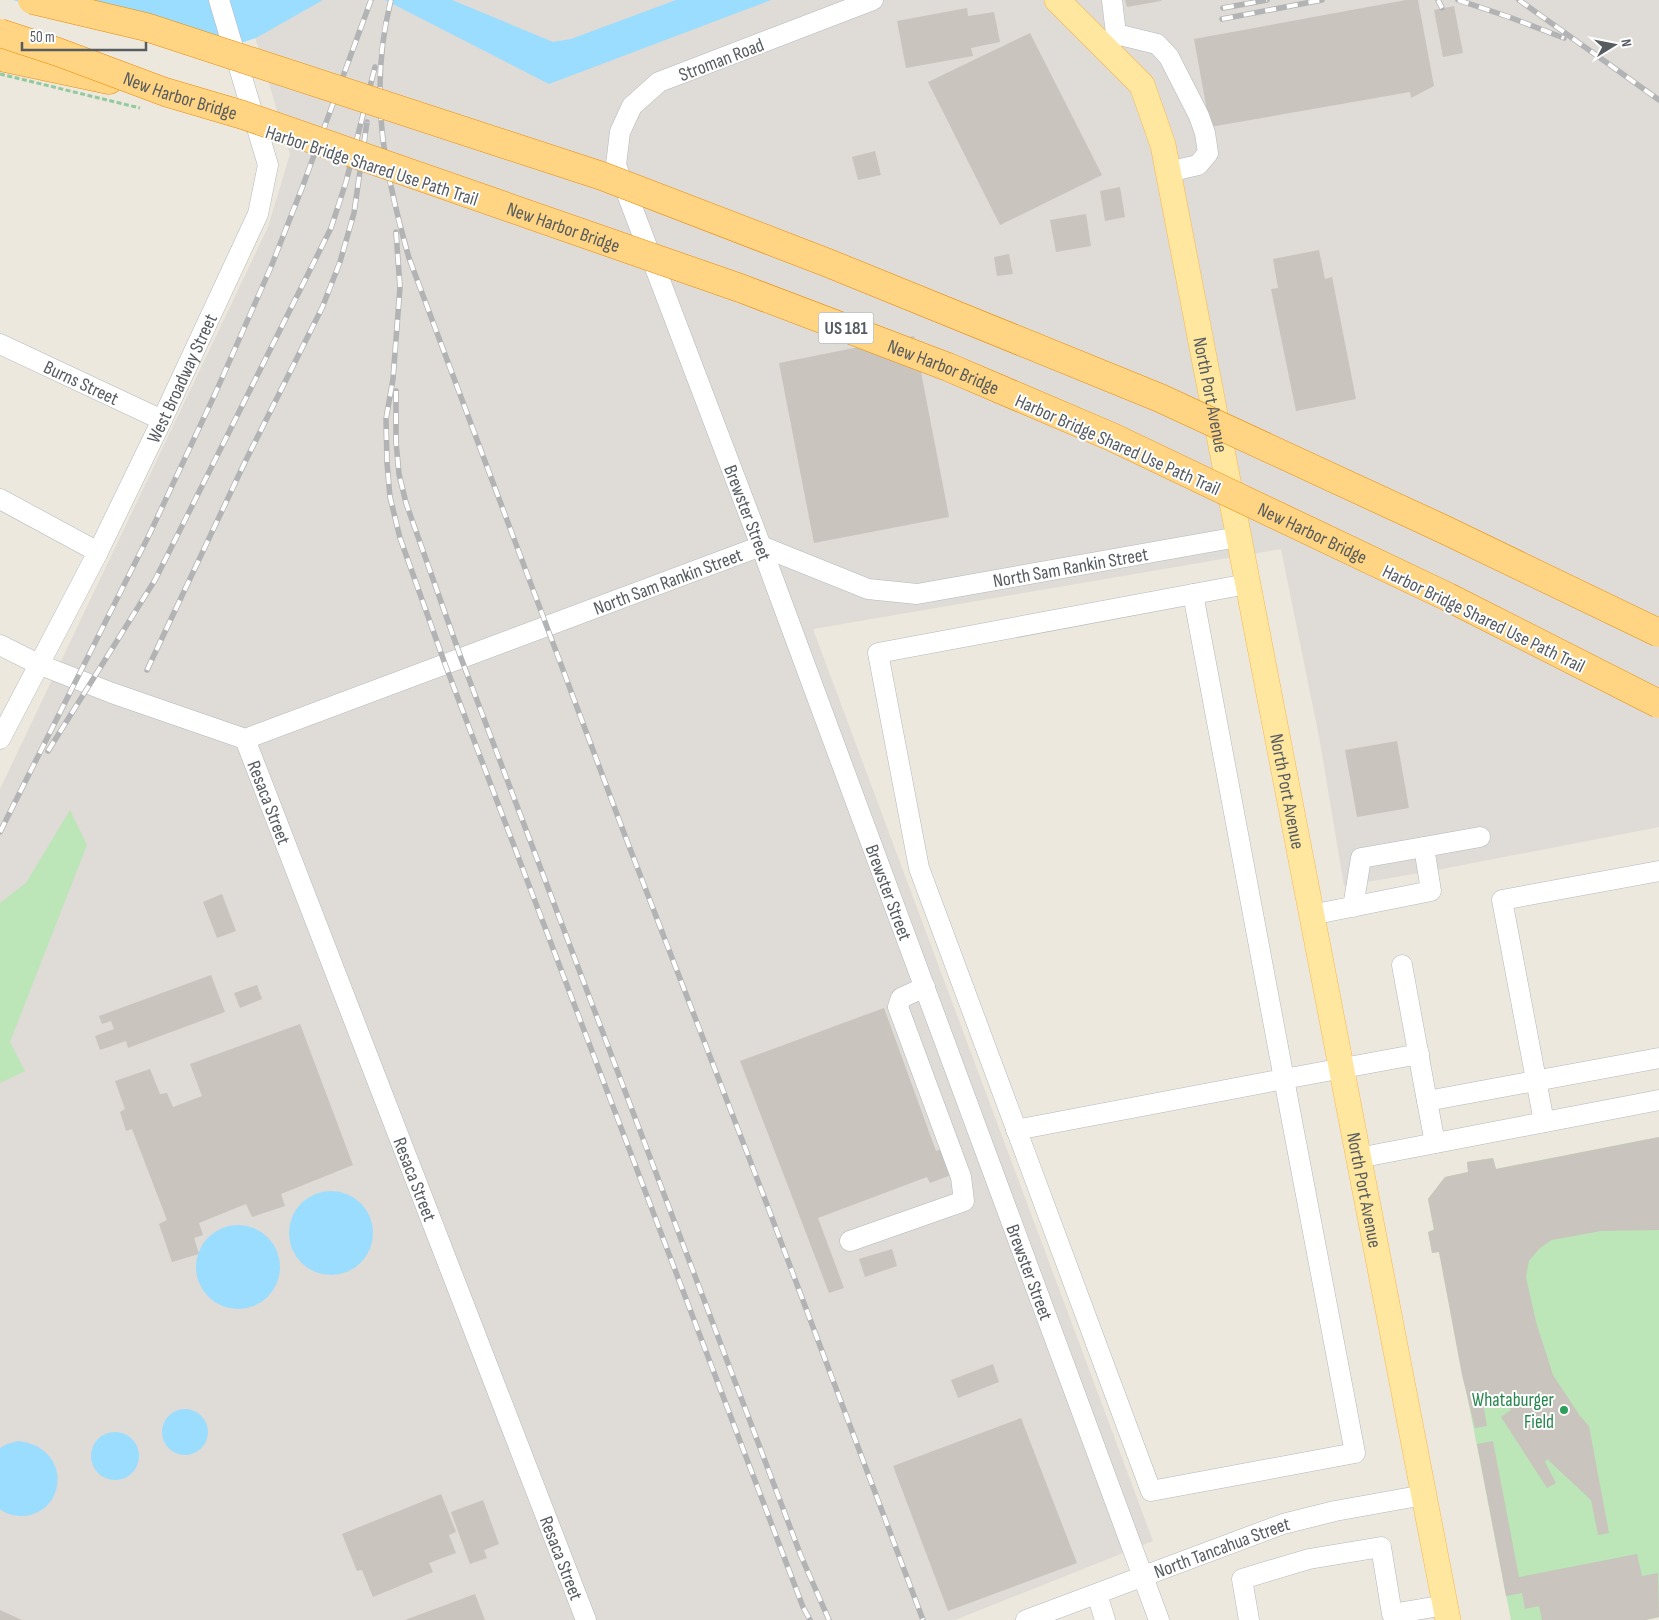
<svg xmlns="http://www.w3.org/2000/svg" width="1659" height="1620" viewBox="0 0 1659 1620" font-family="'Sofia Sans Condensed',sans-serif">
	<rect width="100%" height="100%" fill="#ece8de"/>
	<path fill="#dfdbd6" d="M244 0H1659V827L1442 869 1344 886 1320 742 1281 549 813 629 1153 1541 955 1620H0V789L268 227 290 154Z"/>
	<g fill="#bce6b8">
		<path d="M70 810 87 845 10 1042 25 1071 0 1083V903L26 883Z"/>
		<path d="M1659 1137V1617L1646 1620H1511L1439 1252 1432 1253 1428 1232 1434 1229 1428 1199 1445 1177 1468 1172 1467 1162 1493 1158 1496 1169Z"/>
	</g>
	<g fill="#9bddff">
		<path d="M13 0H323L256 38 206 54Z"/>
		<path d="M385 0H452L553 42 571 39 676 0H771L549 84Z"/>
		<circle cx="331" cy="1233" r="42"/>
		<circle cx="238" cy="1267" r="42"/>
		<circle cx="185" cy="1432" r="23"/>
		<circle cx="115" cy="1456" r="24"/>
		<path d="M18 1441C73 1447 67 1514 22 1516 14 1516 6 1514 0 1509V1448L7 1444Z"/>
	</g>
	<g fill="#c9c4bd">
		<path d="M1125 0H1161V1L1127 7Z"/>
		<path d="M1406 0H1418L1434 86 1411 98 1410 92 1210 127 1194 39Z"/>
		<path d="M1454 6 1463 53 1443 57 1434 10Z"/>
		<path d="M967 8 968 16 994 12 1000 42 971 48 973 56 906 68 897 21Z"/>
		<path d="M1030 33 1102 175 1000 225 928 82Z"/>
		<path d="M875 151 881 175 858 180 852 157Z"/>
		<path d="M1120 187 1125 217 1105 221 1100 191Z"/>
		<path d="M1086 214 1091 246 1056 252 1050 220Z"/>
		<path d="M1319 250 1325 279 1332 277 1356 399 1296 411 1271 289 1278 288 1273 259Z"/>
		<path d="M1009 254 1013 274 997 276 994 257Z"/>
		<path d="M914 336 949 517 814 543 779 363Z"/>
		<path d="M1397 741 1409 808 1357 817 1345 750Z"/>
		<path d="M222 894 236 931 217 938 203 902Z"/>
		<path d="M211 975 225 1012 128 1048 126 1041 100 1050 95 1036 114 1029 111 1021 102 1024 99 1016Z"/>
		<path d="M257 985 262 999 240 1008 234 993Z"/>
		<path d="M884 1008 936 1151 945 1148 954 1174 930 1183 927 1177 818 1218 844 1288 829 1293 740 1061Z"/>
		<path d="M300 1024 353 1165 281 1194 285 1206 252 1217 246 1204 199 1223 203 1235 194 1238 199 1254 172 1262 159 1224 167 1220 132 1129 126 1131 120 1112 125 1109 115 1081 150 1069 160 1094 167 1093 173 1107 202 1096 190 1064Z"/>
		<path d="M1659 1137V1230L1601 1231 1552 1240 1540 1248 1529 1261 1526 1277 1536 1322 1553 1375 1580 1416 1589 1426 1609 1533 1598 1535 1591 1500 1547 1459 1545 1462 1556 1483 1547 1488 1501 1417 1511 1410 1506 1403 1484 1408 1487 1426 1475 1428 1462 1375 1439 1252 1432 1253 1428 1232 1434 1230 1428 1199 1445 1177 1468 1172 1467 1162 1493 1158 1496 1169Z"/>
		<path d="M892 1249 897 1266 865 1277 859 1259Z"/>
		<path d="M993 1364 999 1382 958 1398 951 1380Z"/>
		<path d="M1021 1418 1077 1563 948 1611 893 1466Z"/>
		<path d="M1493 1441 1519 1577 1637 1554 1642 1576 1658 1573 1659 1617 1646 1620H1542L1539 1606 1525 1609 1522 1593 1506 1596 1477 1444Z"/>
		<path d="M441 1494 456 1532 449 1535 456 1553 429 1563 433 1572 373 1597 362 1570 357 1571 342 1534Z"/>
		<path d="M483 1500 499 1544 484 1550 487 1558 470 1564 451 1512Z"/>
		<path d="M475 1594 485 1620H405Z"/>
		<path d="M0 1610 22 1620H0Z"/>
	</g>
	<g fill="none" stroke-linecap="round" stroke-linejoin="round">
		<g stroke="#b4b8bc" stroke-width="21">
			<g id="minor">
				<path id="s1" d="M873 0 659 82 632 106 620 132 616 165 761 546 1159 1620"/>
				<path d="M1116 34 1157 44 1169 57 1199 116 1205 133 1208 153 1198 165 1168 172"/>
				<path d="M1109 46 1116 34 1112 0"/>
				<path id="s2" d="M0 344 162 420"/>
				<path d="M0 499 98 552"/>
				<path d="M1247 584 878 653 919 868 1151 1491 1355 1453 1284 1079 1419 1054"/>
				<path id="s3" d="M0 645 38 664 112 693 245 739 761 546 868 589 917 594 1238 537"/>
				<path id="s4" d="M0 739 98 552 162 420 258 214 268 165 219 0"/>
				<path id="s5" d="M245 739 586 1620"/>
				<path d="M1424 847 1480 837"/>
				<path d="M1311 915 1431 891 1424 847 1361 858 1353 907"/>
				<path d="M1402 965 1427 1101 1659 1058"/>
				<path d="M1427 1101 1435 1143"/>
				<path d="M1544 1122 1502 900 1659 871"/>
				<path d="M1016 1130 1284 1079 1193 594"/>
				<path d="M1358 1158 1659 1100"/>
				<path d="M850 1241 964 1201 961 1177 898 1007 901 998 925 987"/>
				<path d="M1097 1594 1105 1620"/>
				<path id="s6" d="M1026 1620 1283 1524 1335 1511 1424 1495"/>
				<path d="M1249 1620 1242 1579 1309 1559 1381 1547 1392 1614 1445 1605"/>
			</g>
		</g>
		<g stroke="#f9b84a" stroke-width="26">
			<g id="major">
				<path id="s7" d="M1057 0 1142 85 1163 145 1448 1620"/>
			</g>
		</g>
		<g stroke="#ea8b00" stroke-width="29">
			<path id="highway" d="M0 57 109 80"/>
		</g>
		<use href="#minor" stroke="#fff" stroke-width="20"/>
		<use href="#major" stroke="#ffe7a0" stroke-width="25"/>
		<use href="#highway" stroke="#ffd482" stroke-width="28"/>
		<g stroke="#b2b3b4" stroke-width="5.5">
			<g id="rail">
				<path d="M391 0C368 91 384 170 409 258L624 833 766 1202 923 1620"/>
				<path d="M1438 0 1442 8"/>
				<path d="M1458 0 1509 17 1564 38"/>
				<path d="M1519 0 1659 100"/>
				<path d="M1223 8 1267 0"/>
				<path d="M1222 19 1322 0"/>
				<path d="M396 232 400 287 393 379 386 419 387 463 390 497 400 538 445 664 803 1607 810 1620"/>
				<path d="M396 391V442L399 474 406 503 461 658 801 1556 829 1620"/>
				<path d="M147 670 245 462 322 308 340 262 354 213 367 122"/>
				<path d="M48 751 155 580 331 228 346 182 375 67"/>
				<path d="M0 832 150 533 215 394 271 267 302 188 371 0"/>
			</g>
		</g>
		<use href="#rail" stroke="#fff" stroke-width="4" stroke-dasharray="11" stroke-linecap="butt"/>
		<g stroke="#ea8b00" stroke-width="29" stroke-linecap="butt">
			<g id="highway-bridge">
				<path d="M32 0 146 27 602 176 828 263 1160 398 1441 528 1659 633"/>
				<path id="s8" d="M0 33 58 52 165 92 243 115 740 288 948 367 1112 437 1448 597 1659 704"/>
			</g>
		</g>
		<path stroke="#92c99d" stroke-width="3" stroke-dasharray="5 2.5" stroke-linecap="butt" d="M0 74 140 108"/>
		<use href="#highway-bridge" stroke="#ffd482" stroke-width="28"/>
	</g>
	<circle fill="#2e9e5b" stroke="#fff" stroke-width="2" cx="1564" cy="1410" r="5"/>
	<g text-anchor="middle" stroke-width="4" stroke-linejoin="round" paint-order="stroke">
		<rect fill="#fff" stroke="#898d90" stroke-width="1" x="818.5" y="312.5" width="55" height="31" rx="4"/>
		<g font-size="18" font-weight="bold" fill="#575c61">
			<text x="846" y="334">US 181</text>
		</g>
		<g font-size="19" fill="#575c61" stroke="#fff">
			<text transform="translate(721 59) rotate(-21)" y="7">Stroman Road</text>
			<text dy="7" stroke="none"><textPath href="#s8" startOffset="191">New Harbor Bridge</textPath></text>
			<text transform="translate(372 165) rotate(18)" y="7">Harbor Bridge Shared Use Path Trail</text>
			<text dy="7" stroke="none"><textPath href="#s8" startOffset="596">New Harbor Bridge</textPath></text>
			<text dy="7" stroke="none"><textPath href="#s8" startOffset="1001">New Harbor Bridge</textPath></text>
			<text dy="7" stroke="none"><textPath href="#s4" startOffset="404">West Broadway Street</textPath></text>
			<text dy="7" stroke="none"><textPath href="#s2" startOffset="90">Burns Street</textPath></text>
			<text dy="7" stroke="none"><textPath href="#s7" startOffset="438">North Port Avenue</textPath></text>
			<text transform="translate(1118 444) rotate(24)" y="7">Harbor Bridge Shared Use Path Trail</text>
			<text dy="7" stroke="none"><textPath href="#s1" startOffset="699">Brewster Street</textPath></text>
			<text dy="7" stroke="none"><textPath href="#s8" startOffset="1406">New Harbor Bridge</textPath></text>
			<text dy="7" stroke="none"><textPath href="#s3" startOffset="1134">North Sam Rankin Street</textPath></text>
			<text dy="7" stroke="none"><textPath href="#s3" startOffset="714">North Sam Rankin Street</textPath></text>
			<text transform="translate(1484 618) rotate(26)" y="7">Harbor Bridge Shared Use Path Trail</text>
			<text dy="7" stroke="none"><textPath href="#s7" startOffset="842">North Port Avenue</textPath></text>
			<text dy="7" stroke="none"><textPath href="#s5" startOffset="68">Resaca Street</textPath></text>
			<text dy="7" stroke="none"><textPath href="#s1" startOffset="1104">Brewster Street</textPath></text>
			<text dy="7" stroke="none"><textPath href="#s5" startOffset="472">Resaca Street</textPath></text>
			<text dy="7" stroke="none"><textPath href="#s7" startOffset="1248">North Port Avenue</textPath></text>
			<text dy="7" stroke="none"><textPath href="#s1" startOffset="1509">Brewster Street</textPath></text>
			<text dy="7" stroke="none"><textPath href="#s6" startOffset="209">North Tancahua Street</textPath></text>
			<text dy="7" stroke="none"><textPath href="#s5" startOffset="878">Resaca Street</textPath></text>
		</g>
		<g font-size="19" fill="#27864d" stroke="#fff" text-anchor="end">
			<text x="1554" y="1406">Whataburger<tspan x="1554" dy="22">Field</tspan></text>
		</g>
	</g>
	<g transform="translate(1614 45) rotate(80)" stroke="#ffffff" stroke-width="4" paint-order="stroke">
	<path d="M0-4L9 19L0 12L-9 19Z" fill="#575c61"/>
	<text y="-8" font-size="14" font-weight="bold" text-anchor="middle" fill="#575c61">N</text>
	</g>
	<path d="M22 42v8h124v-8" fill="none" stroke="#575c61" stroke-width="2.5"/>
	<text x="30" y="42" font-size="15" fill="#575c61" stroke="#ffffff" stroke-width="4" paint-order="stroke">50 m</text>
</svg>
